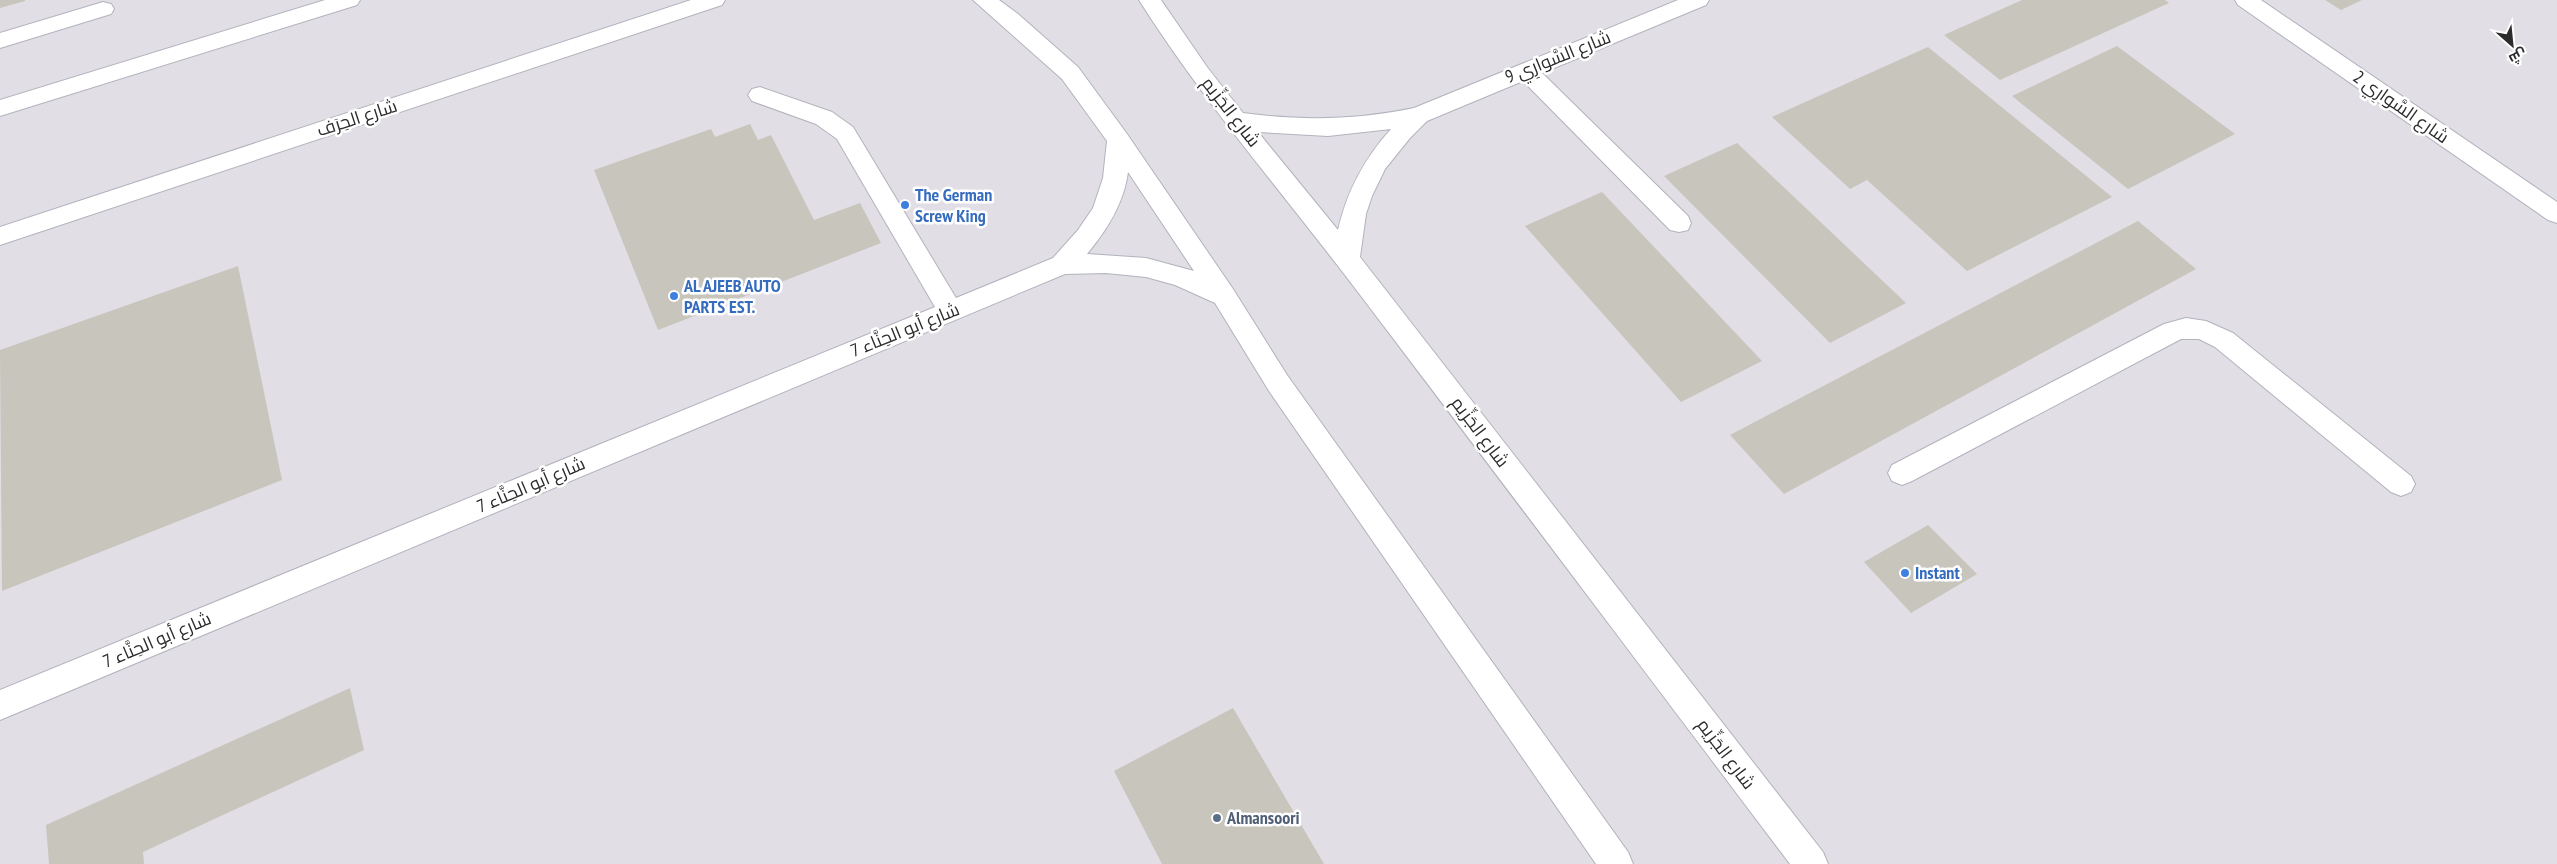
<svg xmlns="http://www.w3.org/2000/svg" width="2557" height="864" viewBox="0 0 2557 864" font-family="'PT Sans Narrow',Cairo,sans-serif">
	<rect width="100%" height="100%" fill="#ebe7de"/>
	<rect fill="#e1dee5" x="0" y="0" width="2557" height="864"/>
	<g fill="#c7c5bc">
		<path d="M0 0H25V1L0 8Z"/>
		<path d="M2022 0H2165L2169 3 2000 80 1944 35Z"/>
		<path d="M2325 0H2362L2341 10Z"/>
		<path d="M2117 46 2235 134 2128 189 2012 96Z"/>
		<path d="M1928 47 2112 197 1967 271 1867 180 1850 189 1772 117Z"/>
		<path d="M750 124 758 140 771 135 814 220 860 203 881 243 658 330 594 170 711 129 715 137Z"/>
		<path d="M1737 143 1906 303 1830 343 1664 176Z"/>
		<path d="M1602 192 1762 361 1681 402 1525 226Z"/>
		<path d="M2138 221 2196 269 1784 494 1730 435Z"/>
		<path d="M238 266 282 480 2 591 0 350Z"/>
		<path d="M1928 525 1977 574 1911 613 1864 562Z"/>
		<path d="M350 688 364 750 143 852 144 864H49L46 825Z"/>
		<path d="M1233 708 1324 864H1162L1114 771Z"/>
	</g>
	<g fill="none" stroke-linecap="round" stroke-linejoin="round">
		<g stroke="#b1b3bd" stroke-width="2">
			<g id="minor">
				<path d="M325 0H360L357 5 0 116V100Z"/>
				<path d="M691 0H725L722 5 0 245V227Z"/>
				<path d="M973 0H999L1018 14 1078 67 1127 134 1233 289 1287 375 1628 852 1633 864H1596L1269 391 1215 303 1175 285 1146 277 1106 273 1065 274 0 720V690L935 307 837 139 816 124 752 101 748 95 752 89 760 87 832 112 853 127 956 298 1053 258 1078 230 1093 208 1103 178 1107 141 1062 79ZM1128 172 1194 271 1146 258 1087 254C1107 230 1124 203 1128 172Z"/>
				<path d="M1139 0H1161L1207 67 1243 113C1300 121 1357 120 1414 108L1678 0H1709L1706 5 1542 73 1688 216 1691 223 1688 230 1679 232 1670 230 1523 81 1427 121 1410 138 1385 169 1372 196 1366 214 1360 257 1823 852 1828 864H1790C1648 676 1507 488 1364 300 1289 200 1206 106 1139 0ZM1391 129C1364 159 1347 191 1338 230L1258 132 1328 136Z"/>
				<path d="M2235 0H2261L2557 202V223L2548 220 2238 5Z"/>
				<path d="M103 2 111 4 114 9 111 14 0 48V33Z"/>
				<path d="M2186 318 2206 321 2233 333 2411 476 2415 484 2411 492 2401 496 2391 492 2215 347 2199 339H2181L1912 481 1902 485 1892 481 1888 473 1892 465 2164 324Z"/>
			</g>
		</g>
		<use href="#minor" fill="#fff" fill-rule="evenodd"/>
	</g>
	<g fill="#3f7fe0" stroke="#fff" stroke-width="2">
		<circle cx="905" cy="205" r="5"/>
		<circle cx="674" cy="296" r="5"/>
		<circle cx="1905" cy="573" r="5"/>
	</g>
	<circle fill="#5c6f8a" stroke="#fff" stroke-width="2" cx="1217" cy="818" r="5"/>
	<g text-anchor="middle" stroke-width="5" stroke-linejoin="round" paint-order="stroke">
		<g font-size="18" fill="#2b2b2b" stroke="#fff">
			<text transform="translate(1558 57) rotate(-22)" y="6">شارع السَّوارِي 9</text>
			<text transform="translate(2401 107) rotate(35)" y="6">شارع السَّوارِي 2</text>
			<text transform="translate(1231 112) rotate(52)" y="6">شارع الجَزِّيم</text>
			<text transform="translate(357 118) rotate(-18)" y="6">شارع الحِرَف</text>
			<text transform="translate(905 330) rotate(-22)" y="6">شارع أبو الحِنَّاء 7</text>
			<text transform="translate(1480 432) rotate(53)" y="6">شارع الجَزِّيم</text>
			<text transform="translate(531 485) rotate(-23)" y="6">شارع أبو الحِنَّاء 7</text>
			<text transform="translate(157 640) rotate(-23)" y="6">شارع أبو الحِنَّاء 7</text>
			<text transform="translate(1726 754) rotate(53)" y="6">شارع الجَزِّيم</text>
		</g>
		<g font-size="18" font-weight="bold" fill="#366cbe" stroke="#fff" text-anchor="start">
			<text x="915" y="201">The German<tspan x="915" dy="21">Screw King</tspan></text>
			<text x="684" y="292">AL AJEEB AUTO<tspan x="684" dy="21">PARTS EST.</tspan></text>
			<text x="1915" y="579">Instant</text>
		</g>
		<g font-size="18" font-weight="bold" fill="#4e5e75" stroke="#fff" text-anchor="start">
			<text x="1227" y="824">Almansoori</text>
		</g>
	</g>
	<g transform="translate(2512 45) rotate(153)" stroke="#ffffff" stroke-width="4" paint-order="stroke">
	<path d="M0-4L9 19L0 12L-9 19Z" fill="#2b2b2b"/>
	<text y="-8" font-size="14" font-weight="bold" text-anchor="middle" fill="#2b2b2b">ش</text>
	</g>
</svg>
